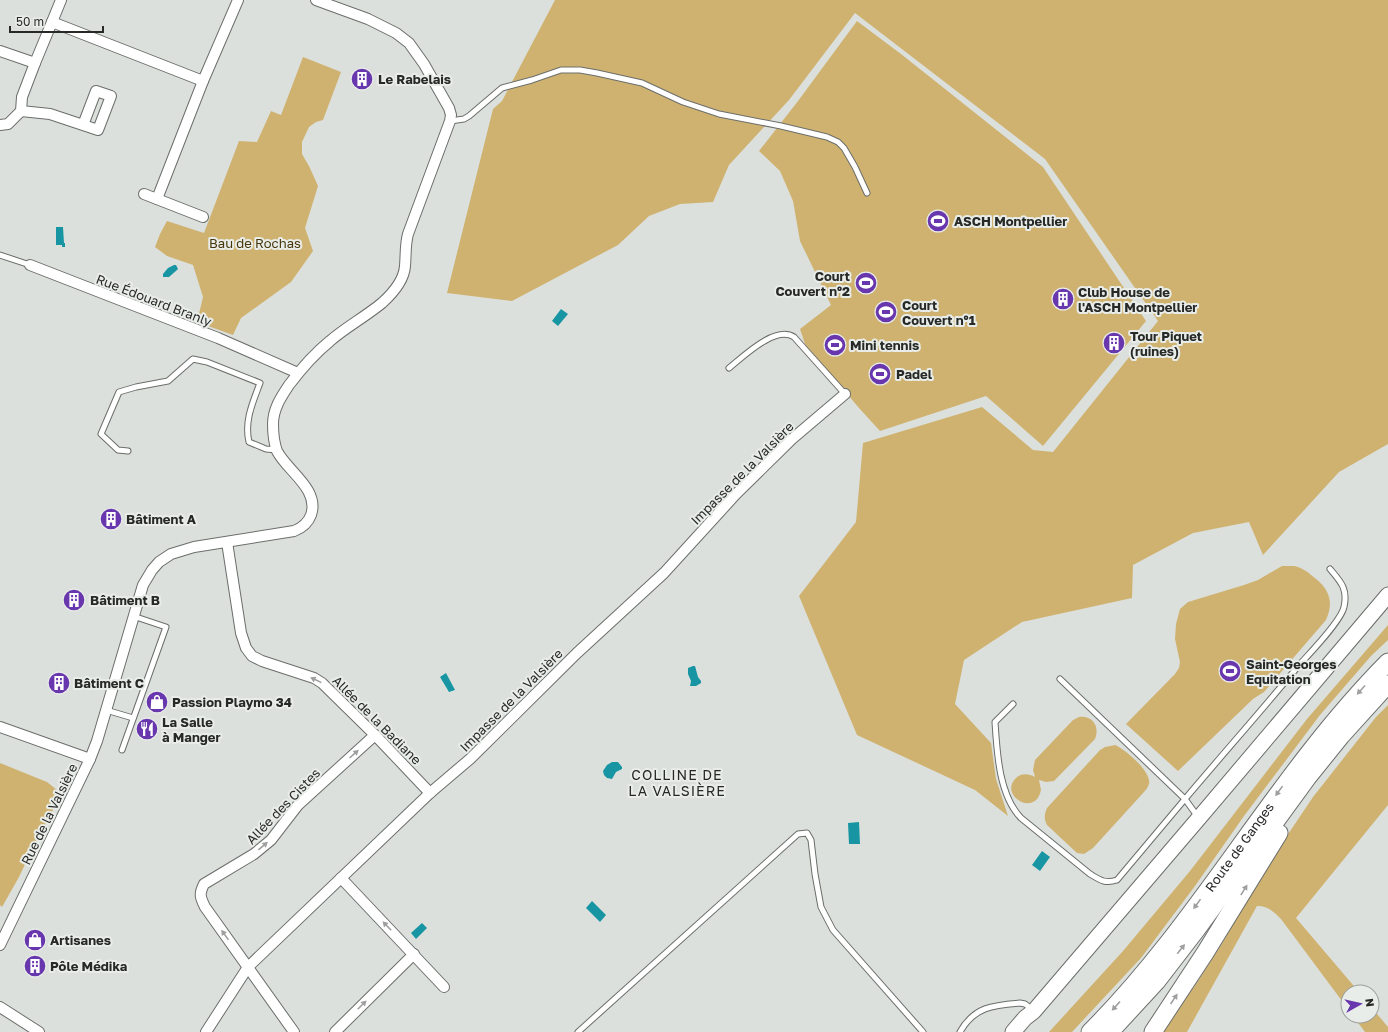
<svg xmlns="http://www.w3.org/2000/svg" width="1388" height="1032" viewBox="0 0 1388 1032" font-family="'Golos Text',sans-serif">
	<rect width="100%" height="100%" fill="#dce0dc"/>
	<g fill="#d0b270">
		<path d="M555 0H1388V444L1339 472 1263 555 1249 522 1193 533 1133 565 1132 598 1022 622 964 660 955 704 991 743 996 779 1008 816 975 790 857 735 799 596 856 522 863 443 982 407 1033 450 1053 452 1158 321 1045 159 855 13 789 100 729 165 713 202 680 204 649 216 618 245 512 301 447 293 493 109 502 101Z"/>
		<path d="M857 21 901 54 1043 167 1146 321 1043 446 986 396 880 431 859 408 805 344 800 329 831 305 800 241 793 201 780 171 759 151 798 101Z"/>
		<path d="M303 57 341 72 323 120 316 122 309 127 302 142V154L309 166 318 186 305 228 313 251 291 282 241 318 233 335 197 322 203 297 193 265 167 256 155 247 160 234 167 221 204 233 239 141 257 142 271 111 281 115Z"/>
		<path d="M1282 566C1286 566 1291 566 1294 566 1300 567 1307 571 1311 575 1328 587 1335 600 1326 620L1264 692 1253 699 1178 771 1126 724 1175 674 1179 668 1180 662 1175 639 1176 624 1180 609 1188 602 1244 585 1258 580Z"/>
		<path d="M1388 625V640L1371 656 1320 715 1244 816 1195 886 1141 958 1072 1032H1049L1123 951 1190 871 1307 719Z"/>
		<path d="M1388 705V805L1296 918 1359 992H1348V1009L1281 919C1273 911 1268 906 1257 906L1187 1032H1162L1198 981 1223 942 1262 873 1313 797 1376 717Z"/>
		<path d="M1079 717C1093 715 1100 727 1095 739L1054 781 1046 782 1039 780 1041 790C1035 819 997 794 1017 777 1023 773 1029 774 1035 777L1033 770 1035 760 1073 720Z"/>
		<path d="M1115 745C1125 749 1152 772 1149 784 1148 787 1146 790 1144 792L1093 848 1084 854 1077 853 1047 825C1044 819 1044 815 1047 808L1100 750 1105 747Z"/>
		<path d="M0 763 47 782 57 790 53 810 29 856 19 877 2 907 0 905Z"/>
		<path d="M1372 1008 1388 1027V1032H1365L1353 1016H1372Z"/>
	</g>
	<g fill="#1895a3">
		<path d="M56 227H63L64 243H65V247H62V245H56Z"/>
		<path d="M174 265H176L178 269 177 270 169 277H163V274L168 268Z"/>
		<path d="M561 309 568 314 558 326 552 321Z"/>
		<path d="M693 666H695L698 677 701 681V683L696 686H690L691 681 688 674V668Z"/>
		<path d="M446 673 455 690 449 692 440 677Z"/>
		<path d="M612 762H618L622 767V769L616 772 612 779 607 778 604 775 603 771 607 765Z"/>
		<path d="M859 822 860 844H849L848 823Z"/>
		<path d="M1042 851 1050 857 1040 871 1032 865Z"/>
		<path d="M592 901 606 915 600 922 586 908Z"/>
		<path d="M422 923 427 928 416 939 411 933Z"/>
	</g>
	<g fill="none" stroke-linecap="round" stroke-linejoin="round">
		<g stroke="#6b6e6b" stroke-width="7">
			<g id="lane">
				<path d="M450 121 464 119 469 116 502 88 532 80 561 70H580L597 73 642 83 683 102 719 114 781 126 827 137 838 142 844 148 855 167 867 193"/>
				<path d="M0 255 30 265"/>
				<path d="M729 368C743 357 775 325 794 337L845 394"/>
				<path d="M128 451 118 450 101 434 119 392 136 387 168 381 193 359 207 362 260 383C253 402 244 421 249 442L266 449 277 450"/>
				<path d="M1013 704 995 722C997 753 999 795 1021 818L1090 874C1100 880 1105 884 1117 880L1185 799 1060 679"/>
				<path d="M106 710 133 718"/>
				<path d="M122 750 166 627 133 616"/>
				<path d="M1198 817 1185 799C1223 754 1262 710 1300 664 1311 652 1341 621 1344 607 1348 589 1341 582 1330 569"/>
				<path d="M578 1032 798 834 807 833 811 840 815 874 821 907 833 930 923 1032"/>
				<path d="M960 1032C974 1007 993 1005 1020 1003L1025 1004 1033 1010"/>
			</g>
		</g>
		<g stroke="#6b6e6b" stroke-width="12">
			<g id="street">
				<path d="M52 22 61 0"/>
				<path d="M0 51 35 63 52 22 203 81 238 0"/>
				<path d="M21 111 50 114 98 130 111 96 96 91 83 125"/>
				<path d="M0 125 8 124 21 111 22 97 35 63"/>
				<path d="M144 194 203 217"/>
				<path d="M157 199 203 81"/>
				<path d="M30 265 218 338 298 373"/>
				<path d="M227 542 241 633 246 648 252 656 262 661 314 678 322 683 375 735 430 793"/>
				<path d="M0 727 90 759 0 945"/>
				<path d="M90 759 97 741 143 585 152 570 159 562 171 554 194 547 294 531C302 528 308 523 311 515 320 489 287 471 277 451 274 443 273 432 273 424 273 409 281 397 289 385 301 369 314 354 330 341 346 327 365 317 382 303 392 294 404 280 405 266 406 255 405 245 408 234L450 121 451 115 449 108 424 64 409 43 396 33 368 19 316 0"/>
				<path d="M341 878 444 987"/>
				<path d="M0 1007 39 1032"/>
				<path d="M206 1032 248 967 430 793 470 759 577 653 664 573 736 494 792 439 845 394"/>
				<path d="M294 1032 205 907C200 897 199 894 204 884L254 854 271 840 298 805 375 735"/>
				<path d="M335 1032 414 954"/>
			</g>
		</g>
		<g stroke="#6b6e6b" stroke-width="17">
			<path id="secondary" d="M1013 1032 1025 1018 1034 1011 1199 818 1388 595"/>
		</g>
		<g stroke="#6b6e6b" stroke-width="19">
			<g id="primary">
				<path id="s1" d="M1090 1032C1202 920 1276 775 1388 662"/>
				<path d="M1110 1032 1157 981 1197 929 1308 777 1341 736 1388 684"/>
				<path d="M1153 1032 1205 953 1279 833"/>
			</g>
		</g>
		<use href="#lane" stroke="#fff" stroke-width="5"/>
		<use href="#street" stroke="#fff" stroke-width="10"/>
		<use href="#secondary" stroke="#fff" stroke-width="15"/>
		<use href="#primary" stroke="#fff" stroke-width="17"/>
	</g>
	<defs><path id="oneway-solid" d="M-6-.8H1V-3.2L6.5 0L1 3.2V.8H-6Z"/></defs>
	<g fill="#9e9f9e">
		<use href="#oneway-solid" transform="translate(316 680) rotate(-154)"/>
		<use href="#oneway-solid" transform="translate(1361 690) rotate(132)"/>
		<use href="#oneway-solid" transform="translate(354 754) rotate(-42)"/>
		<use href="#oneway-solid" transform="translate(1279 791) rotate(126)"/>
		<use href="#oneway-solid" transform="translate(263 846) rotate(-40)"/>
		<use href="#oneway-solid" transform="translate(1244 890) rotate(-58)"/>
		<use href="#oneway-solid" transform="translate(1197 904) rotate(126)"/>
		<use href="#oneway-solid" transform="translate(387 926) rotate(-134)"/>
		<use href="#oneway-solid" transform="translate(225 935) rotate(-126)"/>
		<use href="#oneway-solid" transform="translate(1181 949) rotate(-52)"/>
		<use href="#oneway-solid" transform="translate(1174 999) rotate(-56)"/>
		<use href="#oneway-solid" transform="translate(362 1005) rotate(-45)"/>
		<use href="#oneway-solid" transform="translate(1116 1006) rotate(132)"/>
	</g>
	<defs>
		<g id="building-disc" transform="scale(1.15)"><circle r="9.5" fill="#6836ad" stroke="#e9ede9"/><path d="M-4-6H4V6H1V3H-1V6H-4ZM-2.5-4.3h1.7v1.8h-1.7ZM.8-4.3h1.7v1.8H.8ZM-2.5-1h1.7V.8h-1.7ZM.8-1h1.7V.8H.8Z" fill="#fff"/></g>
		<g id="stadium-disc" transform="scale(1.15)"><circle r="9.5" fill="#6836ad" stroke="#e9ede9"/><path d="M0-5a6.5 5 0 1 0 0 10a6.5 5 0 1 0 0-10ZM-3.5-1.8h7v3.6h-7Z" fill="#fff"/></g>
		<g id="shop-disc" transform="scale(1.15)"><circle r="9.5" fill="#6836ad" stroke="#e9ede9"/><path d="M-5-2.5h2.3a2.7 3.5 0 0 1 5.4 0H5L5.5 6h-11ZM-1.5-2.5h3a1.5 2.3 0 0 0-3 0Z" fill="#fff"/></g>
		<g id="restaurant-disc" transform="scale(1.15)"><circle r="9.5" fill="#6836ad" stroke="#e9ede9"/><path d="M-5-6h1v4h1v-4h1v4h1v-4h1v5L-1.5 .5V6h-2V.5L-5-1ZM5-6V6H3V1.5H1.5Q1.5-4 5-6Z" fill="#fff"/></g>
	</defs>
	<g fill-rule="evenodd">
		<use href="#building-disc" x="362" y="79"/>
		<use href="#stadium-disc" x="938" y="221"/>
		<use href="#stadium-disc" x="866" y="283"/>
		<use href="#building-disc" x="1063" y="299"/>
		<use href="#stadium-disc" x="886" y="312"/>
		<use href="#building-disc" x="1114" y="343"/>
		<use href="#stadium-disc" x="835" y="345"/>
		<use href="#stadium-disc" x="880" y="374"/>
		<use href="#building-disc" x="111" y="519"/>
		<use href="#building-disc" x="74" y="600"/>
		<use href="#stadium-disc" x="1230" y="671"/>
		<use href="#building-disc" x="59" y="683"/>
		<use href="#shop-disc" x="157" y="702"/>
		<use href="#restaurant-disc" x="147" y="729"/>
		<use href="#shop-disc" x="35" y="940"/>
		<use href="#building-disc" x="35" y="966"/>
	</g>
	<g text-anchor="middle" stroke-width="4" stroke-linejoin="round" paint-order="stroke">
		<g font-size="13" font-weight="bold" fill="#272927" stroke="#e9ede9" text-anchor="start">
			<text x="378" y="84">Le Rabelais</text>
			<text x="954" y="226">ASCH Montpellier</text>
			<text x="850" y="281" text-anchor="end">Court<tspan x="850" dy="15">Couvert n°2</tspan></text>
			<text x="1078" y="297">Club House de<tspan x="1078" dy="15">l'ASCH Montpellier</tspan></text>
			<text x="902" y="310">Court<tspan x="902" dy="15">Couvert n°1</tspan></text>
			<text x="1130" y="341">Tour Piquet<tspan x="1130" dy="15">(ruines)</tspan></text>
			<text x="850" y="350">Mini tennis</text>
			<text x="896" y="379">Padel</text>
			<text x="126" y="524">Bâtiment A</text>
			<text x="90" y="605">Bâtiment B</text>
			<text x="1246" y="669">Saint-Georges<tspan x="1246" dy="15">Equitation</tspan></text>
			<text x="74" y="688">Bâtiment C</text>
			<text x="172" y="707">Passion Playmo 34</text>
			<text x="162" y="727">La Salle<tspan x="162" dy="15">à Manger</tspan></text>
			<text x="50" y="945">Artisanes</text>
			<text x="50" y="971">Pôle Médika</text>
		</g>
		<g font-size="13" fill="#48370c" stroke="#e9ede9">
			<text x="255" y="248">Bau de Rochas</text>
		</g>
		<g font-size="13" fill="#272927" stroke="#e9ede9">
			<text transform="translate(154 300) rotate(21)" y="5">Rue Édouard Branly</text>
			<text transform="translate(742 473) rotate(-45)" y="5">Impasse de la Valsière</text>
			<text transform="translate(511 700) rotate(-45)" y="5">Impasse de la Valsière</text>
			<text transform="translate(377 720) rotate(45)" y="5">Allée de la Badiane</text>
			<text transform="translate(283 806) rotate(-46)" y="5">Allée des Cistes</text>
			<text transform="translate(49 814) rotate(-64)" y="5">Rue de la Valsière</text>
			<text dy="5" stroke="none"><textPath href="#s1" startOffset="238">Route de Ganges</textPath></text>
		</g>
		<g font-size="14" letter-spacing="1" fill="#272927" stroke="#e9ede9">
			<text x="677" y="780">COLLINE DE<tspan x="677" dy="16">LA VALSIÈRE</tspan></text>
		</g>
	</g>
	<g transform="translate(1360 1004) rotate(82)"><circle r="19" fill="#e9ede9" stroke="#9b9f9b"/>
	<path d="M0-3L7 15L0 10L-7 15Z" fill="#6836ad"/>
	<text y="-6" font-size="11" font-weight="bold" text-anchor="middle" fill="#272927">N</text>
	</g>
	<path d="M10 26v6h93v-6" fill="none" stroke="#272927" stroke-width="2"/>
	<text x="16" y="26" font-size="12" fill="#272927" stroke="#e9ede9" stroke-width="3" paint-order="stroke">50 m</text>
</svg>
